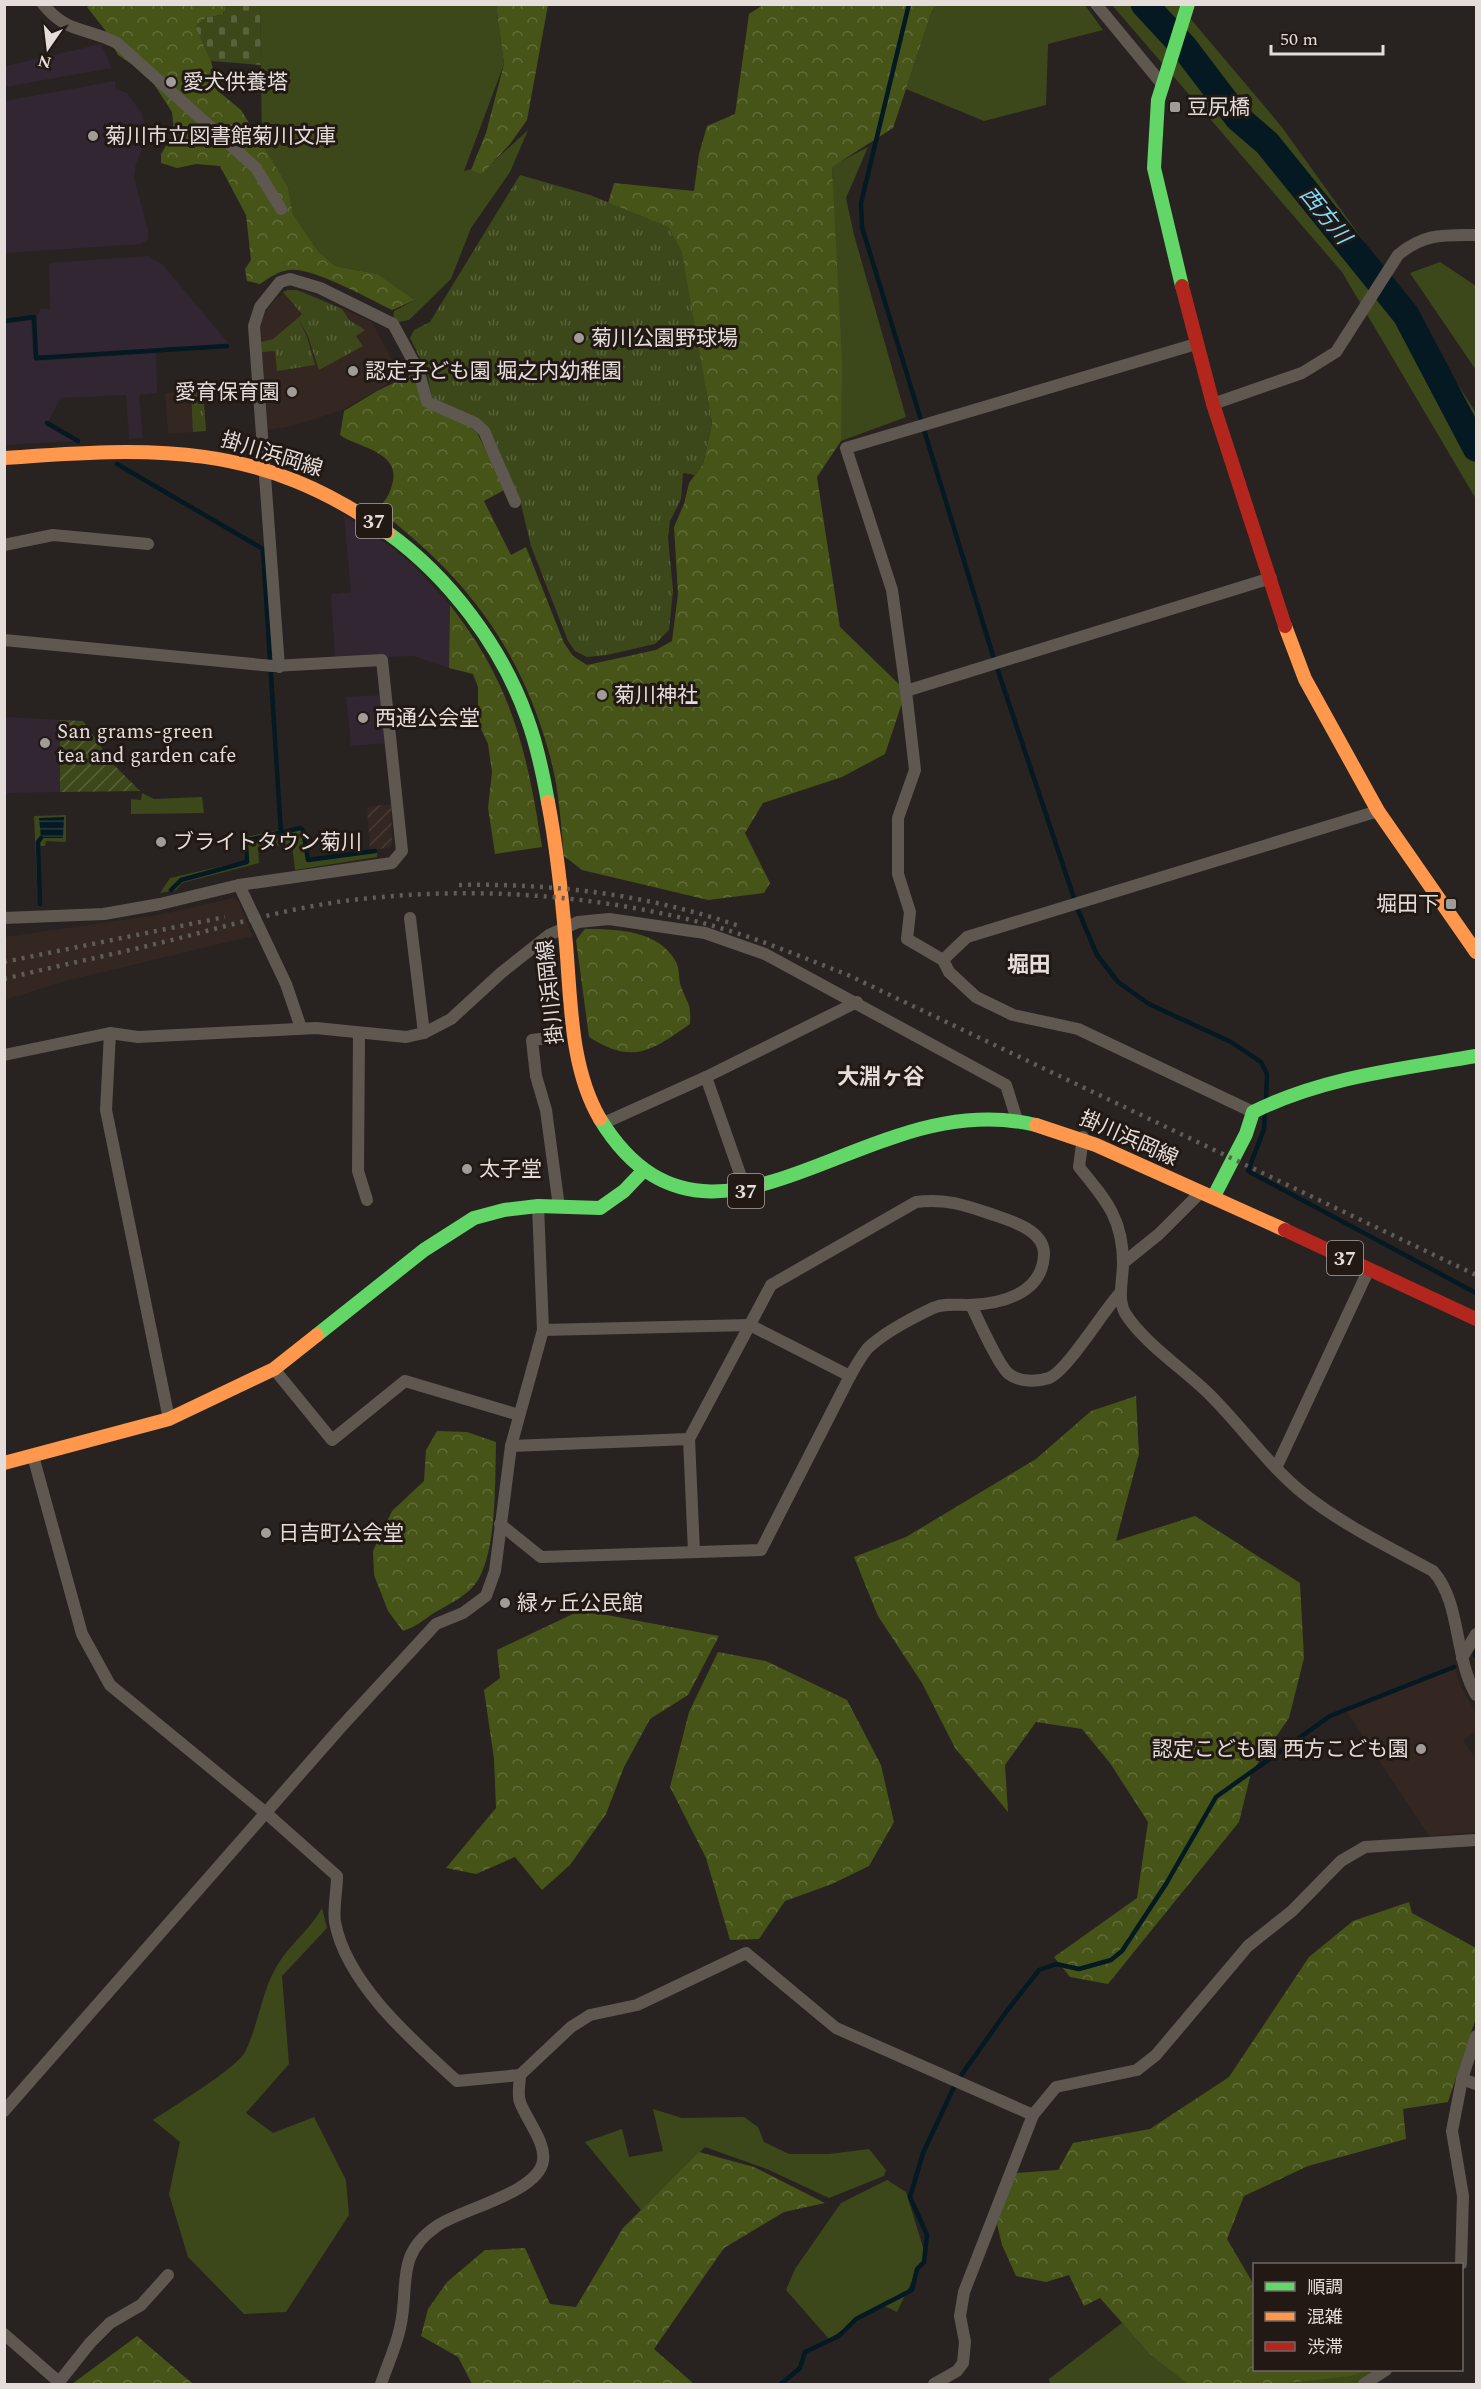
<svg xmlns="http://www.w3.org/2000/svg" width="1481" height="2389" viewBox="0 0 1481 2389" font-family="Spectral,'Noto Sans JP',serif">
	<defs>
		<pattern id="industrial-furrows" width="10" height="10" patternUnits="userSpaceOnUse" patternTransform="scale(1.5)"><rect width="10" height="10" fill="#342620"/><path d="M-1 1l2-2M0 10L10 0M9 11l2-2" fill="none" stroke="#483b35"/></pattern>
		<pattern id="forest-crowns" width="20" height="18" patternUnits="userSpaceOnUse" patternTransform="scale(1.5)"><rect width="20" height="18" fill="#465418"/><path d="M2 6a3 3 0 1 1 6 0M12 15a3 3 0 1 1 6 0" fill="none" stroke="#616c39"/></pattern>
		<pattern id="cemetery-stones" width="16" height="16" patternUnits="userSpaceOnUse" patternTransform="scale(1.5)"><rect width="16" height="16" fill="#3d481a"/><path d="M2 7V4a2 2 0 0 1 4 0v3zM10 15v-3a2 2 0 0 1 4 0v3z" fill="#59623b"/></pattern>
		<pattern id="park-tufts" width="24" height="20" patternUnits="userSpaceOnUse" patternTransform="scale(1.5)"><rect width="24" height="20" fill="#3d481a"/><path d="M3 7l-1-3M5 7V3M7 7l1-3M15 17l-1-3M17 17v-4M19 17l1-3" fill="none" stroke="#59623b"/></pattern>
		<pattern id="garden-furrows" width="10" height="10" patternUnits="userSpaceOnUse" patternTransform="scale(1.5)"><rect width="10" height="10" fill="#3d481a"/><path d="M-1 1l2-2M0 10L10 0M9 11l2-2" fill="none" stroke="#59623b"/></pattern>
		<pattern id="water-rules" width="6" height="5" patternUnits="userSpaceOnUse" patternTransform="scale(1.5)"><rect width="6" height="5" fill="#041922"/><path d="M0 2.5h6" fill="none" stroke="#283a42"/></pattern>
	</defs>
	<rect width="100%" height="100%" fill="#282321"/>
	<g fill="#312632">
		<path d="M101 44 112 68 5 87V66Z"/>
		<path d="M115 81 116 89 127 93 142 114 145 124V143L136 164 134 177 148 231V239L141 244 5 253V101Z"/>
		<path d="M148 256 162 264 229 344 38 356 36 317 41 309H50L49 263Z"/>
		<path d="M31 320 34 361 156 353 157 393 139 395 143 438 129 439 126 395 61 398 46 425 74 441 5 445V324Z"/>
		<path d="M344 515 394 549 416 568 450 605 449 668 413 656 335 659 331 594 351 592Z"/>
		<path d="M382 695 386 743 351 746 346 697Z"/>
		<path d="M5 717 83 721 112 763 140 791 5 793Z"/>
	</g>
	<path fill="url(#industrial-furrows)" d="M391 804 392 844 389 848 370 850 367 807Z"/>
	<g fill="#342620">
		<path d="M287 289 306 292 372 322 401 376 343 410 292 426 266 430 259 329 263 316 272 303Z"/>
		<path d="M203 390 206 431 168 434 165 393Z"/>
		<path d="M233 898 238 901 253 936 66 981 5 1000V937L158 915Z"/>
		<path d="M1455 1669 1461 1687 1476 1713V1731L1463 1740 1476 1759V1832L1429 1836 1346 1710Z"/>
	</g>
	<g fill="#3d481a">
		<path d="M260 5H496L504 64 464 171 491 164 528 130 510 172 471 228 451 279 409 320 393 323 394 311 415 300 378 274 335 266 318 251 293 214 288 187 262 147Z"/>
		<path d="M934 5H1085L1103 30 1048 44 1046 105 984 121 906 89Z"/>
		<path d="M1112 5H1179L1281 126 1393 282 1476 413V499L1342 272Z"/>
		<path d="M868 147 846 198 854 235 906 417 841 441 832 166Z"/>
		<path d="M1440 262 1476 286V370L1410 273Z"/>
		<path d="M142 793 154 799 202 797 204 813 131 814V799L141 800Z"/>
		<path d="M66 815V842L46 841 45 846H40L41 904H38L34 816Z"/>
		<path d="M300 826 304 829 309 859 377 850V857L295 870 292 844 258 848 259 863 182 883 176 890 160 893 170 878 245 861 241 838Z"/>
		<path d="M322 1908 327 1928 282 1976 289 2064 246 2113 273 2133 314 2117 346 2180 349 2215 286 2312 244 2314 188 2257 169 2194 180 2142 153 2120C171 2108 237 2068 245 2052 260 2022 262 1985 282 1958 296 1939 310 1929 322 1908Z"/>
		<path d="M653 2109 682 2118 744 2117 758 2127 764 2142 789 2154H829L869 2149 886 2170 884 2176 829 2198 767 2169 705 2147 641 2210 585 2142 622 2129 629 2157 663 2151Z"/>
		<path d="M887 2180 906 2192 925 2254 897 2312 880 2304 829 2339 786 2290 795 2269 841 2203Z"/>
		<path d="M1122 2323 1190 2384H1050L1049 2379Z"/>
		<path d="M1364 2370H1376L1366 2384H1278Z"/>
	</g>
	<g fill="url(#forest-crowns)">
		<path d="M91 4 225 5 223 15 207 17 196 27 211 61 218 91 241 110 288 187 293 214 318 251 335 266 378 274 415 300 392 310C369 299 313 267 289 270 278 271 269 278 260 284L247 281 245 269 251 260 246 215 220 166 196 164 177 168 161 163V154L174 133 172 112 148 75 118 55 105 30 87 7Z"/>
		<path d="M496 5H548L527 120 510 144 482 174 471 170 486 133 504 64Z"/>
		<path d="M763 5H934L893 128 832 167 842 363 841 441 817 477 840 627 906 691 885 754 842 777 763 803 745 833 770 883 764 893 708 900 582 870 564 856C561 824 559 791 551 760 522 650 467 577 377 509 387 500 390 493 393 481 399 451 356 447 340 435L344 411 377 391 415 373 424 407 469 426 477 433 506 489 484 501 511 555 526 547 564 643 573 656 587 665 656 650 672 641 678 594 674 527 684 504 689 483 703 464 712 423 693 321 608 203 614 183 694 191 699 154 707 126 735 114 749 14Z"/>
		<path d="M450 605C512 684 527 751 542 847L495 854 488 808 492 772 488 744 478 722V687L473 674 449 668Z"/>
		<path d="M585 929C617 929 659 930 676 962 680 969 678 981 682 989 689 1007 691 1003 690 1024 651 1051 633 1065 589 1037L576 940Z"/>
		<path d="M1136 1396 1139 1454 1116 1541 1195 1516 1300 1583 1304 1658 1289 1718 1251 1773 1239 1822 1108 1984 1070 1977 1054 1957 1137 1898 1148 1822 1110 1763 1082 1729 1036 1722 1005 1765 1008 1812 955 1748 922 1683 878 1616 854 1557 906 1537 1036 1459 1091 1411Z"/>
		<path d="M437 1431 467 1432 496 1442C495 1480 497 1548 478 1580 468 1596 449 1604 434 1613 423 1620 416 1627 403 1631L388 1611 374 1575 373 1551 392 1511 424 1481 426 1450Z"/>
		<path d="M577 1612 596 1613 719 1636 688 1695 650 1719 624 1767 606 1814 570 1865 542 1890 515 1857 476 1874 446 1868 496 1808 494 1759 484 1690 500 1678 497 1650Z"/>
		<path d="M718 1652 766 1661 847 1700 881 1765 894 1822 869 1866 832 1884 785 1901 759 1939 730 1940 706 1858 670 1787 689 1712Z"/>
		<path d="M1409 1902 1412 1913 1476 1948V2018L1448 2102 1403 2109 1406 2139 1308 2166 1244 2196 1227 2239 1254 2285V2370H1371L1350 2376 1278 2384H1188L1150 2354 1100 2298 1084 2306 1069 2275 1046 2282 1016 2276 1002 2245 997 2224 1015 2173 1058 2170 1073 2143 1150 2129 1229 2077 1309 1957 1353 1921Z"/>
		<path d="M699 2152 754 2167 825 2203 784 2212 724 2248 654 2349 694 2384H472L458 2357 421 2336 428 2309 447 2282 485 2250 525 2248 550 2304 576 2307 623 2228Z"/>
		<path d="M137 2336 193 2384H72Z"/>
	</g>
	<path fill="url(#cemetery-stones)" d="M225 5H260L261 65 211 61 195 26 207 17 223 15Z"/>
	<g fill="url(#park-tufts)">
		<path d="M520 175 590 195 669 227 682 252 712 423 703 464 695 475 683 473 681 499 670 521 668 538 673 590 669 630 655 644 607 655 587 657 575 651 568 641 531 546 520 500 495 441 488 428 432 399 427 372 410 338 414 330 430 322Z"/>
		<path d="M288 290H297L342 309 349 320 365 330 356 336 363 346 319 370 308 336 298 318 302 314 283 292Z"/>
		<path d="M298 318 307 337 315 365 277 371 275 351 261 352V342L273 339Z"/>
		<path d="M203 390 206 431 193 432 191 391Z"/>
	</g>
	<path fill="url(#garden-furrows)" d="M60 720 83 721 113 764 140 791 60 792Z"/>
	<path fill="url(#water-rules)" d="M64 817 63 838H41L39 818Z"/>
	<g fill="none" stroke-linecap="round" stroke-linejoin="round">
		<g stroke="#041922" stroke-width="4.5">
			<path d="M909 4 861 203 862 227 994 659 1078 910 1097 955 1118 982 1149 1004 1231 1042 1261 1062 1267 1074 1266 1101"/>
			<path d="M4 321 34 317 36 358 227 346"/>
			<path d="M47 423 78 441"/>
			<path d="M117 464 263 549 281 834"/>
			<path d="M171 890 181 880 247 862 246 844 249 840 300 828 303 830 308 860 375 851"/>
			<path d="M40 904 38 842 41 838"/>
			<path d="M1265 1109 1264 1129 1248 1171 1476 1293"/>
			<path d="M1475 1655 1476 1652"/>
			<path d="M960 2077 1006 2012 1039 1970 1056 1964 1079 1969 1111 1960 1122 1951 1166 1884 1216 1797 1330 1716 1454 1667"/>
			<path d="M781 2384 800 2368 805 2352 839 2336 856 2319 912 2290 917 2269 924 2262 927 2235 910 2197 923 2153 954 2087"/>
		</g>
		<path stroke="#041922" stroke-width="27" d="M1144 4 1184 47 1238 118 1267 143 1406 315 1476 448"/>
		<g stroke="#5e5850" stroke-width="12">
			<path d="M43 4C67 34 86 27 117 43L256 168 281 209"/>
			<path d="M1096 4 1162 84"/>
			<path d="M1196 344 846 448 892 590 906 691 915 770 898 818V874L910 912 907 939 943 960 949 972 976 997 1013 1015 1078 1029 1253 1112"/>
			<path d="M1213 404 1302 373 1336 352 1398 255C1424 233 1444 235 1476 235"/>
			<path d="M4 545 53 535 148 544"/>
			<path d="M4 640 273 666 382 660 402 851 392 863 239 885 160 904 104 914 4 918"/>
			<path d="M279 667 254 326 260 307 280 282 290 279 320 288 393 324 419 372 427 402 475 423 484 431 515 502"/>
			<path d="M906 691 1271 578"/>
			<path d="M239 885 286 984 301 1028"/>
			<path d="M410 918 424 1033"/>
			<path d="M943 960 967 937 1378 811"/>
			<path d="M110 1033 106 1110 169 1419"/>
			<path d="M359 1034 358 1171 367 1200"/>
			<path d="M557 1037 532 1040 536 1076 546 1110 559 1207"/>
			<path d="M4 1055 110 1033 138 1037 316 1028 406 1037 424 1033 451 1019 501 973 549 935 578 922 609 919 705 933 765 954 1006 1085 1017 1120"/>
			<path d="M706 1077 746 1191"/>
			<path d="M604 1123 706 1077 857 1002"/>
			<path d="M1083 1137 1079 1167C1106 1200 1123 1219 1123 1263 1123 1280 1117 1298 1125 1313 1143 1342 1182 1368 1207 1392 1240 1424 1267 1464 1304 1494 1343 1525 1389 1547 1433 1571 1461 1602 1454 1657 1476 1695"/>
			<path d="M1123 1263 1159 1234 1201 1192"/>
			<path d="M971 1305C978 1319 999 1367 1009 1374 1019 1382 1037 1382 1049 1378 1068 1370 1103 1311 1120 1293"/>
			<path d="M543 1330 750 1325 850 1376"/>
			<path d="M274 1369 332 1440 405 1381 519 1415"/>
			<path d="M511 1446 689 1439 694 1552"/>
			<path d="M33 1456 82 1634 110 1685 266 1813 337 1876C337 1891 333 1908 335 1922 346 1983 413 2041 457 2081L520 2075 571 2027 590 2015 637 2005 746 1953 836 2028 1033 2115"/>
			<path d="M1276 1468 1369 1269"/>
			<path d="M500 1524 541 1557 761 1550 850 1376C855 1367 861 1357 867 1349 884 1332 912 1318 933 1308 944 1303 957 1305 969 1305 1001 1304 1042 1294 1044 1255 1045 1230 1011 1221 991 1214 965 1205 944 1198 916 1202L771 1285 689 1439"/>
			<path d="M1462 1658 1476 1634"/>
			<path d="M1462 2079 1476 2084"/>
			<path d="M4 2111 341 1727 436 1624 463 1613 486 1596 495 1571 511 1446 543 1330 538 1206"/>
			<path d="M1461 2264 1463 2196 1452 2131 1462 2079 1476 2036"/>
			<path d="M4 2334 59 2382 90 2343 110 2323 141 2305 168 2275"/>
			<path d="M381 2384C387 2366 396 2347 400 2328 410 2287 394 2255 437 2226 461 2209 538 2193 543 2161 546 2142 526 2119 520 2102 517 2094 520 2083 520 2075"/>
			<path d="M934 2384 957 2371 963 2363 965 2342 960 2316 964 2292 1033 2115 1056 2087 1137 2070 1156 2055 1248 1946 1292 1911 1341 1861 1365 1847 1476 1840"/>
			<path d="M1364 2384 1386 2370"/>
		</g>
		<g stroke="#63d668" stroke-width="14">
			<path d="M1182 286 1154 168 1158 100 1188 4"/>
			<path d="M388 533C449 577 502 647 527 718 537 745 543 774 548 802"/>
			<path d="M600 1119C680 1250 790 1170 897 1136 941 1121 990 1114 1036 1125"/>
			<path d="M1214 1196 1246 1134 1253 1112C1323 1077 1400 1069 1476 1056"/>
			<path d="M317 1335 424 1250 474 1218 504 1210 538 1206 600 1208 624 1191 644 1170"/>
		</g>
		<g stroke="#ff974d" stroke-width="14">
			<path d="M4 458C153 447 261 441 388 533"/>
			<path d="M1285 626 1305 679 1378 811 1476 952"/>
			<path d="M548 802C557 849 562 897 566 944 571 1001 570 1068 600 1119"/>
			<path d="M1036 1125 1096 1145 1285 1230"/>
			<path d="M4 1463 169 1419 274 1369 317 1335"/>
		</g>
		<g stroke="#b3261e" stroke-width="14">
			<path d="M1182 286 1213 404 1285 626"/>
			<path d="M1285 1230 1476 1319"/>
		</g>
		<g stroke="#605c58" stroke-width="4.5" stroke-dasharray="3 6" stroke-linecap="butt">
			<path d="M459 885C556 883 650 895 742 927"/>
			<path d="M4 962 225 917"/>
			<path d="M4 979C60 965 116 954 172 940 238 923 303 904 371 898 480 887 593 895 699 922 750 935 799 956 848 975L1476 1275"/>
		</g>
	</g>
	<g fill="#a29c99" stroke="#221915" stroke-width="2">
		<circle cx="171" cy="82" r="6"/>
		<rect x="1169" y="101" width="12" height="12" rx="3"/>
		<circle cx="93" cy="136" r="6"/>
		<circle cx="579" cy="338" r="6"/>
		<circle cx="353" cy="371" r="6"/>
		<circle cx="292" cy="392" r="6"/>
		<circle cx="602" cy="695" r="6"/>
		<circle cx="363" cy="718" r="6"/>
		<circle cx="45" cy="743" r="6"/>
		<circle cx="161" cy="842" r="6"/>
		<rect x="1445" y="898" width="12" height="12" rx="3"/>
		<circle cx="467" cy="1169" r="6"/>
		<circle cx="266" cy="1533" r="6"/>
		<circle cx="505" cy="1603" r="6"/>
		<circle cx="1421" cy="1749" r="6"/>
	</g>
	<g text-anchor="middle" stroke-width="6" stroke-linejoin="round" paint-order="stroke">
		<g fill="#221915" stroke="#aaa29f" stroke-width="1.5">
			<rect x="356" y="504" width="36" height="34" rx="4.5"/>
			<rect x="728" y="1174" width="36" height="34" rx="4.5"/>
			<rect x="1327" y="1241" width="36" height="34" rx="4.5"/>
		</g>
		<g font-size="20" font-weight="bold" fill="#e4ddda">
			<text x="374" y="528">37</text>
			<text x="746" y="1198">37</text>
			<text x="1345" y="1265">37</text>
		</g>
		<g font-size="21" fill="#e4ddda" stroke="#221915" text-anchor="start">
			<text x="183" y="89">愛犬供養塔</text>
			<text x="1187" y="114">豆尻橋</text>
			<text x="105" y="143">菊川市立図書館菊川文庫</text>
			<text x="591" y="345">菊川公園野球場</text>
			<text x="365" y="378">認定子ども園 堀之内幼稚園</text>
			<text x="280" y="399" text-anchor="end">愛育保育園</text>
			<text x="614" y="702">菊川神社</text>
			<text x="375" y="725">西通公会堂</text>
			<text x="57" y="738">San grams-green<tspan x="57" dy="24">tea and garden cafe</tspan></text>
			<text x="173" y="849">ブライトタウン菊川</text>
			<text x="1439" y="911" text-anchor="end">堀田下</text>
			<text x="479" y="1176">太子堂</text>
			<text x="278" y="1540">日吉町公会堂</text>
			<text x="517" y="1610">緑ヶ丘公民館</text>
			<text x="1409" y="1756" text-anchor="end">認定こども園 西方こども園</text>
		</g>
		<g font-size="21" fill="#e4ddda" stroke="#221915">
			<text transform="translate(272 454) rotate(17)" y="7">掛川浜岡線</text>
			<text transform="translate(550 992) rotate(-96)" y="7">掛川浜岡線</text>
			<text transform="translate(1129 1138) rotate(24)" y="7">掛川浜岡線</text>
		</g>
		<g font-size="22" font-style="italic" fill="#7edbfd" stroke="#221915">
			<text transform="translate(1326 215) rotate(51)" y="8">西方川</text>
		</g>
		<g font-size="22" font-weight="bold" fill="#e4ddda" stroke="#221915">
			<text x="1029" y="972">堀田</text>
			<text x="881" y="1084">大淵ヶ谷</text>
		</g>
	</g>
	<rect width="1481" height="2389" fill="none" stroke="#e4ddda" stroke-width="12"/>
	<rect x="1253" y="2263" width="210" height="108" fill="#221915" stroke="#706764" stroke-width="1.5"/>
	<rect x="1265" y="2282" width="30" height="9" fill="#63d668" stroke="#706764" stroke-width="1.5"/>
	<text x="1307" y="2293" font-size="18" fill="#e4ddda">順調</text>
	<rect x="1265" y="2312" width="30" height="9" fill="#ff974d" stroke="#706764" stroke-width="1.5"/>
	<text x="1307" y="2323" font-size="18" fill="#e4ddda">混雑</text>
	<rect x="1265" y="2342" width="30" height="9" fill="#b3261e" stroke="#706764" stroke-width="1.5"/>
	<text x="1307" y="2353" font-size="18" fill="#e4ddda">渋滞</text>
	<g transform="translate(48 48) rotate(194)" stroke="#221915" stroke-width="4.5" paint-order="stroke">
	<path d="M0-4.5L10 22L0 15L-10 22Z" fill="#e4ddda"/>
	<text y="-9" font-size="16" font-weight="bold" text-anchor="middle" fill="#e4ddda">N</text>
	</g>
	<path d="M1271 45v9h112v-9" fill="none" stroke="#e4ddda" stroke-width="3"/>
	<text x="1280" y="45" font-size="18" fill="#e4ddda" stroke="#221915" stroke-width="4.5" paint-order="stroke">50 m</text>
</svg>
